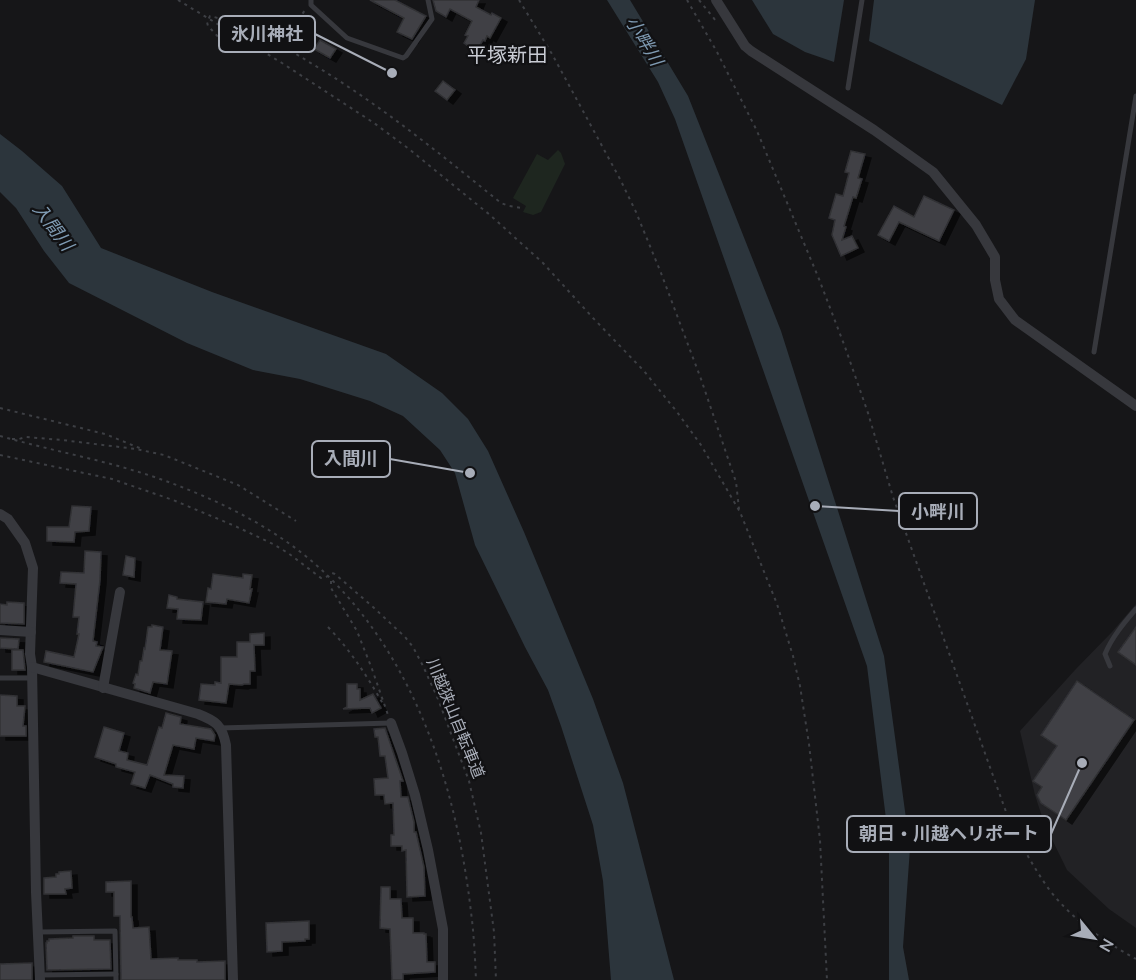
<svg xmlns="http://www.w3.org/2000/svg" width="1136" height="980" viewBox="0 0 1136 980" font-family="Mulish,'Noto Sans JP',sans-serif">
	<defs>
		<filter id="shadow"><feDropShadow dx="6" dy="4" stdDeviation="0" flood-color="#0009"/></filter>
	</defs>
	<rect width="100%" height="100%" fill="#161618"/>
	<path fill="#222225" d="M1136 604V928L1109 909 1067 870 1044 823 1035 795 1020 731 1075 670 1112 632Z"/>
	<path fill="#1e261f" d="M558 150 561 153 565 164 541 212 533 215 523 212 526 206 513 198 537 154 548 160Z"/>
	<g fill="#2c353c">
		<path d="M607 0H630L688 96 781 331 884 656 910 848 903 947 909 980H889V843L867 666 675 119 658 82Z"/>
		<path d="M752 0H844L834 62 805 52 773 34Z"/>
		<path d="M874 0H1035L1026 59 1002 105 869 41Z"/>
		<path d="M0 134 22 151 62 186 101 248 212 292 386 354 442 393 468 419 488 451 524 532 593 699 623 783 674 980H611L603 881 593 825 561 726 548 690 525 647 475 545 455 473 440 450 403 416 370 401 300 379 253 370 187 343 69 283 44 251 16 208 0 192Z"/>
	</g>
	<g fill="#404145" stroke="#303034" stroke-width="1.5" filter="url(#shadow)">
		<path d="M370 0H395L426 16 412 39 397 32 404 18Z"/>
		<path d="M433 0H479L476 7 491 15 492 13 501 18 490 38 487 36 485 41 483 40 476 52 464 43 468 36 465 35 472 21 450 9 446 17 436 11Z"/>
		<path d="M320 40 336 49 330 58 314 49Z"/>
		<path d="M443 81 455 90 447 100 435 91Z"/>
		<path d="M851 151 865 154 858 178 862 179 856 198 853 197 844 226 846 227 842 240 852 236 858 248 841 256 832 235 835 220 829 218 836 194 843 196 849 173 845 172Z"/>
		<path d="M924 196 954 210 939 241 899 222 889 241 878 235 894 206 914 217Z"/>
		<path d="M72 506 91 507 89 531 75 532 74 542 47 541V527H69Z"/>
		<path d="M85 551 101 552 100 580 93 641 97 642 96 646 103 647 93 672 44 662 46 651 74 657 79 634H77L79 617H73L76 584 60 583 61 572 84 573Z"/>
		<path d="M126 556 135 558 134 577 123 575Z"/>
		<path d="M213 574 243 578V574L252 575 250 589H252L249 603 227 599 226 604 206 602 208 588 211 589Z"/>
		<path d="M169 595 177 597V599L203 602 201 620 177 619 178 609 167 608Z"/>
		<path d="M7 602 24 603V624L0 623V604L7 605Z"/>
		<path d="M152 625 163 627 160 650 172 651 167 684 153 682 150 693 134 688 135 684 133 683 136 674 138 675 140 661H142L144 648 145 649 148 627H152Z"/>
		<path d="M1136 627V665L1118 652Z"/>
		<path d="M264 633V645H254L255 671H250V684H244L242 685 229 684 226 703 199 700 201 684 215 685V682L221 683V657H237V642H250V634Z"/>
		<path d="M0 638 19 639 18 649 0 648Z"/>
		<path d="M12 650H23L25 670H12Z"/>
		<path d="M1077 681 1134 720 1066 820 1041 803 1037 795 1042 787 1033 781 1057 746 1041 735Z"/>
		<path d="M347 684H357V689H360V700L373 694 381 708 372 713 370 708 343 709 347 707Z"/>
		<path d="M0 695 17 696V706H25L23 726H26V736H0Z"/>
		<path d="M166 713 181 717 180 724 211 729 215 735 214 741 196 738 194 749 173 745 164 775 184 776 183 788 173 787V784L150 775 145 788 131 784 135 772 116 767V764L95 757 104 727 124 733 119 751 128 753 127 760 147 765 159 727 162 728Z"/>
		<path d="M385 728 403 781H400L401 797H408L414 822V832H416L424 867 425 896 407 897 406 850 402 851V846H391V835H394L393 803 385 804 384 795H375L374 779 388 778 385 756H380L378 737H375L374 729Z"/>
		<path d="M71 871 72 888 65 889 66 894H44V878L56 877V874H59V872Z"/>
		<path d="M131 881V917H132L133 928 149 927 151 959 178 958V960H197V962L225 961V980H121L120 916H114V892H106V882Z"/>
		<path d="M381 887H390V899H401L402 918H413V933H424V934H426L427 962H435V972L403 974V980H392L390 929 380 928Z"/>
		<path d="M309 921V939H305V941L282 942V951L267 952 266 923Z"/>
		<path d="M73 936H94V940H110L111 969 47 970 46 943H47V941H49V939L73 938Z"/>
		<path d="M32 963V980H0V964Z"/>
	</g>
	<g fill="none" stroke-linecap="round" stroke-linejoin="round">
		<g stroke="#3d3f44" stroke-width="2" stroke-dasharray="3 4.5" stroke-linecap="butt">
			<path d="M178 0 282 63 374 123 409 149 490 215 543 263 593 318 644 371 677 412 701 445 740 512 777 604 793 656 800 686 809 744 820 840 827 980"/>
			<path d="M519 0 552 54 620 179 636 212 661 273 701 379 736 482 739 509"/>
			<path d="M687 0 717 52 757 131 819 279 845 347 868 413 893 497 1010 823C1020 842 1030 861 1042 879 1064 914 1100 939 1136 959"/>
			<path d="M699 0 716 21"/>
			<path d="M223 42 208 26 207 22 210 16C244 24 279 43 309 62 378 103 439 153 501 203L509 206 522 208"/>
			<path d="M282 45 305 10"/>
			<path d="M0 408 105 434 142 449"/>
			<path d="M0 436C60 453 121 463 179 486 233 507 288 536 329 577 418 665 457 791 471 912 474 935 475 957 476 980"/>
			<path d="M12 439H19L26 437 62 440 136 449 164 455 238 485 296 521"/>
			<path d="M0 455 112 479 173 500 235 526 273 544 288 553 321 578H325L332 573 335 574 373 607 405 637 413 647 423 666 438 699 469 781 481 833 494 932 496 980"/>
			<path d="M331 581V588L357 631 372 669 388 715"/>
			<path d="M328 627C351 651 367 676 383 704"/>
		</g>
		<g stroke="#37383d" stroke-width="5">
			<path d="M311 0V5L347 38 403 58 406 56 432 19 428 0"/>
			<path d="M848 88 862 0"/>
			<path d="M1094 352 1136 96"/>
			<path d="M1110 666 1105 654C1112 637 1124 623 1136 609"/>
			<path d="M0 678H32"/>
			<path d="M220 728 391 723"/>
			<path d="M39 932 115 931 116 980"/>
			<path d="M40 975 116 974"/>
		</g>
		<g stroke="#37383d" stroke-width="10">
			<path d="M716 0 745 46 751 51 874 130 933 172 976 225 995 257V280L999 299 1015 320 1136 406"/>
			<path d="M0 514 8 519 25 543 33 568 30 654 32 667 36 892 40 980"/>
			<path d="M0 630 31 632"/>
			<path d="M32 667 198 714C216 721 222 725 226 745L233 980"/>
			<path d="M103 688 120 592"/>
			<path d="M391 723 402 753 415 795 428 850 443 929V980"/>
		</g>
	</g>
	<g text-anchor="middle" stroke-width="4.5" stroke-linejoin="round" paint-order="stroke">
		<g font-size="16" fill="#a8adb8" stroke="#111113">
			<text transform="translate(456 718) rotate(68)" y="6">川越狭山自転車道</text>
		</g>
		<g font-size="18" font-style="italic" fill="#7f9bb3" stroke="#111113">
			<text transform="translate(644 41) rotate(59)" y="6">小畔川</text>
			<text transform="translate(53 227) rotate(53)" y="6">入間川</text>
		</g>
		<g font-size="20" fill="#c9ccd4" stroke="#111113">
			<text x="507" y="62">平塚新田</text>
		</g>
	</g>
	<path fill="none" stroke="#a8adb8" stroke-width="2" d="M392 73L315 34M470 473L390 459M815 506L899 511M1082 763L1051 834"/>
	<g fill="#a8adb8" stroke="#111113" stroke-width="2">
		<circle cx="392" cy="73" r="6"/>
		<circle cx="470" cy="473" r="6"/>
		<circle cx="815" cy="506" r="6"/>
		<circle cx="1082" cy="763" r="6"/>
	</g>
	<g fill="#111113" stroke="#a8adb8" stroke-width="2">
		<rect x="219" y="16" width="96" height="36" rx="6"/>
		<rect x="312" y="441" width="78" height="36" rx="6"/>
		<rect x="899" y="493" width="78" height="36" rx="6"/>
		<rect x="847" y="816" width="204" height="36" rx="6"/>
	</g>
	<g font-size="18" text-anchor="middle" font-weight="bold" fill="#a8adb8">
		<text x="267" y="40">氷川神社</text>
		<text x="351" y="465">入間川</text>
		<text x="938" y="518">小畔川</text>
		<text x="949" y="840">朝日・川越ヘリポート</text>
	</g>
	<g transform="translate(1094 938) rotate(120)" stroke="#111113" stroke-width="4.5" paint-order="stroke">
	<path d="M0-4.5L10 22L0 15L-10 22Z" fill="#a8adb8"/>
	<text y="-9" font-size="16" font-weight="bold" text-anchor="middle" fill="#a8adb8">N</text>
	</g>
</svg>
